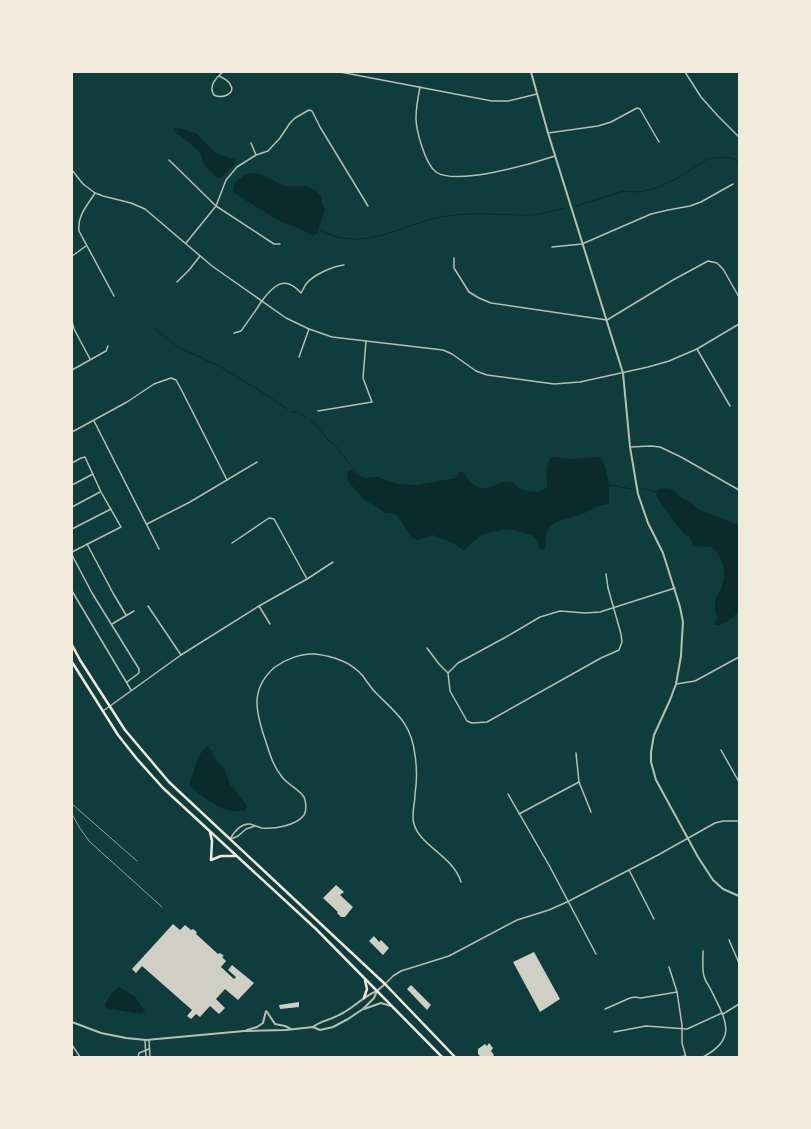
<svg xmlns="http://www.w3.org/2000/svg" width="811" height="1129" viewBox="0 0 811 1129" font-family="Manrope,sans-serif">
	<rect width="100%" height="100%" fill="#0f3d3e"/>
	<g fill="#0a2a2b">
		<path d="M178 128 196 133 216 153 236 160C234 168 226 170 223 177L218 178 204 165 200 152 181 136 176 133 173 129Z"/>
		<path d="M253 173 263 175 284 186H306L315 190 320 195 325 210 317 233 313 236 298 228 279 221 239 196 233 191C233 180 243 175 253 173Z"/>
		<path d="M554 457 573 459 597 457C609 461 609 490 609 501V504C605 505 603 505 599 506 592 509 584 514 576 516 553 523 546 521 545 548L543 550 540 549 536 540 532 535 512 530 506 529 487 533 480 536 464 550 453 543 433 535 418 540 412 538 400 519 395 514 385 513 374 505 367 502 362 498 359 493 349 483 347 477 348 472 351 470 361 477 366 478 378 477 397 484 417 485 456 478 460 472H463C467 478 472 486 481 488 492 490 499 480 510 482 515 483 517 487 521 489 528 492 541 494 547 487 548 475 543 470 550 459Z"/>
		<path d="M664 488 672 489 683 499 689 501 699 510 739 525V612L726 622 719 625H715L714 622 718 619 717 615 715 612C715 608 715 601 716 597 717 594 720 592 721 589 727 572 724 559 712 547L693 546 690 537 685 535 675 523 656 496 657 490Z"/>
		<path d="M206 747 209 748 213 752 214 758 224 768 230 784 247 806 245 810C224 816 206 799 190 786 189 779 194 774 195 767 198 758 198 755 206 747Z"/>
		<path d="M119 987 135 997 140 1003V1005L145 1010 144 1013 141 1014 106 1008 105 1004 112 993Z"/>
	</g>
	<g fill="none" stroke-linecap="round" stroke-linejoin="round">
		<g stroke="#0a2a2b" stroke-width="1">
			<path d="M576 206 624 191 639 192 654 189 678 178 707 159 723 157 735 159 739 163"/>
			<path d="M318 229C328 235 341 239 353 239 385 240 416 220 447 216 473 212 498 215 523 215 537 216 552 211 565 208"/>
			<path d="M155 329 178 347 219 366 257 389 287 409"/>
			<path d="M291 412H297L307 418"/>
			<path d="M310 421 315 424 329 441 335 445 356 472"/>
			<path d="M609 485 632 489"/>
			<path d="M641 488 656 492"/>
		</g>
	</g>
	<g fill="#cfcfc3">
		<path d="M336 885 344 892 340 895 353 907 345 917H341L337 913 338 912 323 898Z"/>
		<path d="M173 924 180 930 185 925 191 930 193 929 197 932 196 934 218 954 220 953 224 956 222 957 226 961 221 967 234 979 236 977 228 970 232 965 254 983 238 1000 225 989 216 999 225 1008 219 1014 210 1006 200 1017 196 1014 191 1019 187 1016 192 1010 142 966 136 973 132 969Z"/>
		<path d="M374 936 379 942 381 940 389 948 383 955 369 941Z"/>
		<path d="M534 952 560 999 540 1012 513 962Z"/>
		<path d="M411 985 431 1005 427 1010 407 989Z"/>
		<path d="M299 1002V1007L280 1009 279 1005Z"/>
		<path d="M489 1043 493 1048 491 1051 494 1055 492 1057H481L478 1054V1049L485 1044 487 1046Z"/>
	</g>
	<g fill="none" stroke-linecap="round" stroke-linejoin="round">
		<g stroke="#b8beb3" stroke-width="1.5">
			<path d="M340 72 492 101H508L537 94"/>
			<path d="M685 72 701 97 718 116 739 137"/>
			<path d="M219 76C223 78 228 80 230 84 237 94 222 99 214 95 208 86 216 78 223 72"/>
			<path d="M420 87C418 97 416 108 416 118 416 130 425 164 436 172 456 186 531 164 555 156"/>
			<path d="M548 133 598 126 611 122 637 108 640 109 659 142"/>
			<path d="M251 143 256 155"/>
			<path d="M169 160 216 206 274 244H280"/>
			<path d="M72 170 83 184 95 193 103 196 131 203 145 209 212 266 286 318 309 329 332 337 443 350 452 354 476 371 487 375 554 384 580 382 648 367 669 361 697 349 739 324"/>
			<path d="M95 193C87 206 77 216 79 231L114 296"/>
			<path d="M186 243 216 206 226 180 237 167 256 155 268 151 280 138 290 123 295 118 309 110 312 111 320 127 368 206"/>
			<path d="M552 247 582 244 651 214 668 210 690 206 701 202 733 184"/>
			<path d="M72 256 86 246"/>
			<path d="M454 258V268L469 292 479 298 491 303 607 320 673 280 708 261 717 263 723 269 739 297"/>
			<path d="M177 282 189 270 200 256"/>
			<path d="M72 321 74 329 90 359"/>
			<path d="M234 333 241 331C248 321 255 312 261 302 273 286 284 274 301 293 303 290 304 287 306 284 313 275 333 266 344 265"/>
			<path d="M697 349 730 406"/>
			<path d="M299 357 309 329"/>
			<path d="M72 370 106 351 108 346"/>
			<path d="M318 411 372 402 363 378 366 341"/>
			<path d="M94 421 159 549"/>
			<path d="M72 432 127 402 154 384 171 378 176 380 181 389 227 480"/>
			<path d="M630 447 651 446 660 447 681 457 739 490"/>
			<path d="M72 463 81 458 85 457 101 492 121 527 72 552"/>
			<path d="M72 485 93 474"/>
			<path d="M72 507 100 492"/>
			<path d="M147 524 190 502 257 462"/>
			<path d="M72 529 111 509"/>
			<path d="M232 543 269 518 274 519 307 579"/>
			<path d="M87 544 113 593 126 615"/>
			<path d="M72 555 92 593 139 669V673L127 682"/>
			<path d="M606 574 608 588 621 634 622 642 619 650 601 658 487 722 472 723 467 721 450 691 448 673 458 663 506 637 540 617 560 611 585 613 600 612 675 588"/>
			<path d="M72 591 131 690"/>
			<path d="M148 606 181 655"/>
			<path d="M259 606 270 624"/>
			<path d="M112 624 134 611"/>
			<path d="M427 648 439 664 448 673"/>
			<path d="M676 684 695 681 739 657"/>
			<path d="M103 711 181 655 259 606 307 579 333 562"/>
			<path d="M721 750 739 782"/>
			<path d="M576 753 579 782 591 812"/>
			<path d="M508 794 550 867 596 954"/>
			<path d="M519 814 579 782"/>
			<path d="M230 839C234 832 241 823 250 824 254 825 258 827 262 828 274 829 296 826 304 815 307 810 306 802 304 797 299 789 288 785 282 777 273 766 270 754 266 742 256 713 249 689 275 667 286 659 302 653 315 654 333 656 351 662 363 676 367 682 371 688 376 693 397 714 411 723 415 755 417 768 417 781 415 794 415 804 411 815 414 824 420 846 453 856 461 882"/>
			<path d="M231 839 238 836 246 829 255 826"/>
			<path d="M629 870 654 919"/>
			<path d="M729 940 739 963"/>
			<path d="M669 967 677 992 682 1025V1043L686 1057"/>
			<path d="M385 984 393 976 401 971 449 956 517 920 549 910 567 902 658 855 715 823 723 821H739"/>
			<path d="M605 1009 630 998 635 997 641 998 677 992"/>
			<path d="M723 1014 739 1004"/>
			<path d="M614 1032 646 1026 687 1029 722 1013"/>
			<path d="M145 1040 146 1057"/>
			<path d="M149 1040 150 1057"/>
			<path d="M72 1045 80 1057"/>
			<path d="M138 1057 139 1053 149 1049"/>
			<path d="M679 1057 685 1056"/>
			<path d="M703 1057C739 1038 725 1019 711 990 709 986 705 981 704 976 702 969 703 959 703 951"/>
		</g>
		<g stroke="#b8beb3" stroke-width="2">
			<path d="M531 72 548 133 623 373 630 447 638 494 648 523 663 553 680 607 683 622 682 637 681 656 676 684 670 700 654 735 651 752V762L656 780 698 857 713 880 723 889 739 896"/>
			<path d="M364 1009 381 1003 391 1006"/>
			<path d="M267 1012 275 1024 285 1026 291 1029"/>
			<path d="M72 1022 101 1033 126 1038 146 1040 244 1031 286 1030 313 1027 320 1030 333 1027 348 1019 363 1009 374 998 377 991 385 984"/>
			<path d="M313 1027C320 1021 330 1020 339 1015 353 1009 363 996 377 991"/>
			<path d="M247 1030 257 1027 263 1023 266 1011"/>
		</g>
		<path stroke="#f1e9da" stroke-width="2.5" d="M210 832 212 841 211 860 221 856H235"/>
		<g stroke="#f1e9da" stroke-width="2.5">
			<path d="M72 645 80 660 125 730 169 782 385 984 455 1057"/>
			<path d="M72 662 118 735 137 759 163 788 316 929 442 1057"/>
			<path d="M364 998 367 989 365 980"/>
		</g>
		<g stroke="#97a49c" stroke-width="1">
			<path d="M72 804 137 861"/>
			<path d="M72 814 79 827 89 841 162 907"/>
		</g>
	</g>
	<rect width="811" height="1129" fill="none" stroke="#f1e9da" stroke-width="146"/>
</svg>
